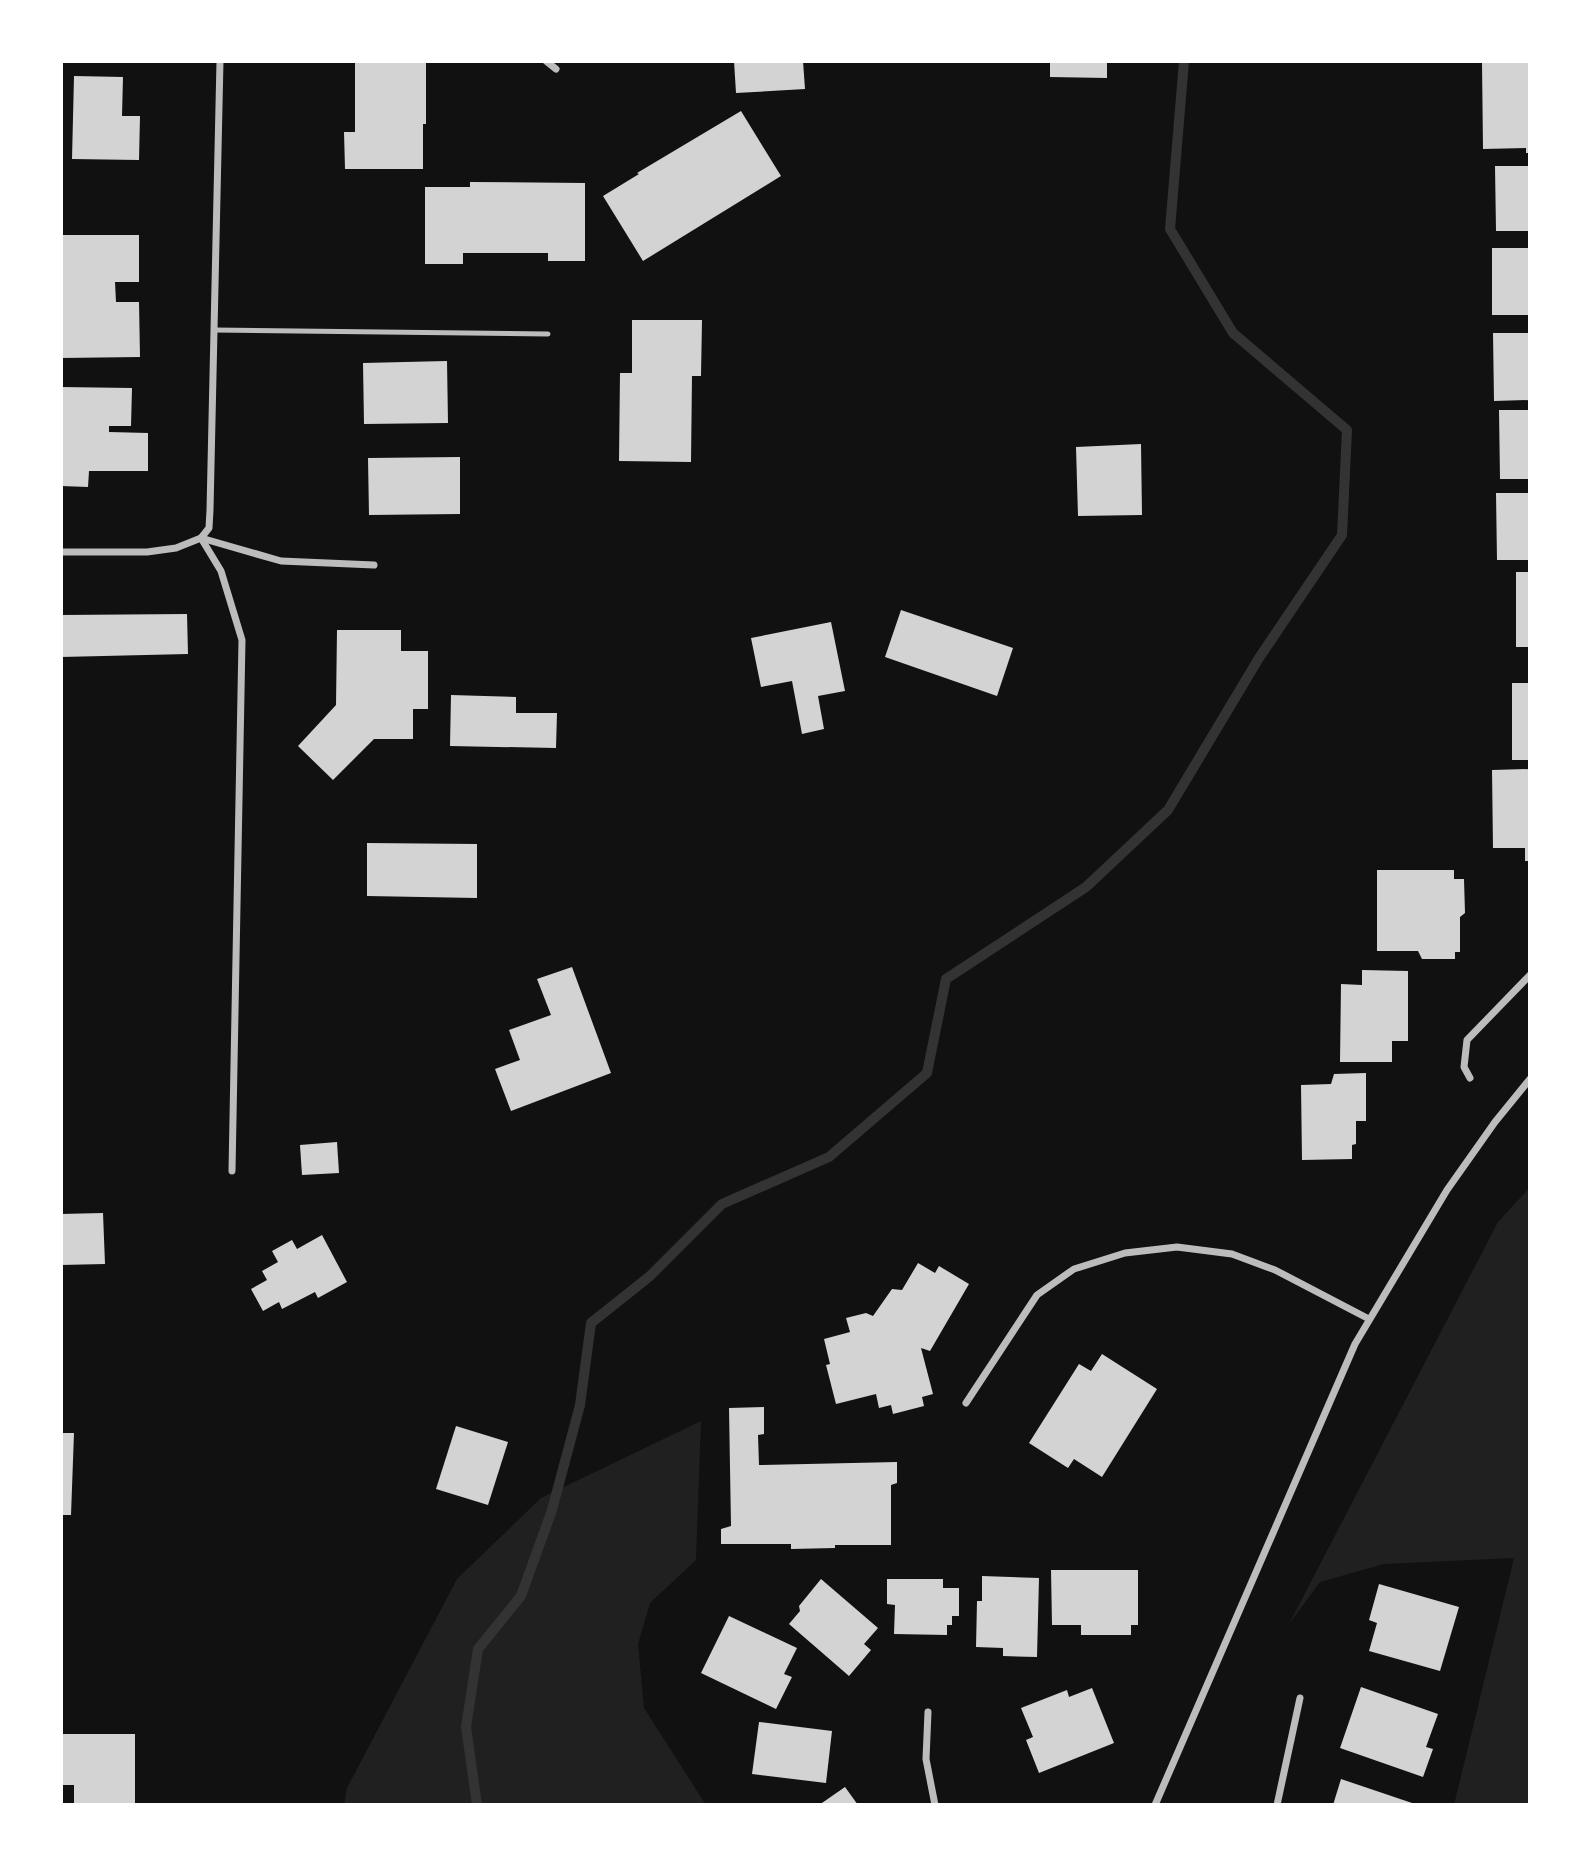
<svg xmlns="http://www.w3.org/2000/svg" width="1591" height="1866" viewBox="0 0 1591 1866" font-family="Inter,sans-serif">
	<rect width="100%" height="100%" fill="#111"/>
	<g fill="#202020">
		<path d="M1530 1187V1805H1454L1514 1558 1384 1564 1320 1582 1289 1624 1498 1222Z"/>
		<path d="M701 1421 696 1560 650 1603 638 1644 644 1708 706 1805H344L347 1788 457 1579 541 1498Z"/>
	</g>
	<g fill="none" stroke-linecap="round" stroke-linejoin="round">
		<path stroke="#333" stroke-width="10" d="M477 1805 466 1727 478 1649 521 1596 552 1510 580 1405 591 1323 650 1276 722 1204 829 1157 927 1073 946 979 1086 887 1168 810 1259 658 1342 535 1347 430 1233 333 1170 229 1184 61"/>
	</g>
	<g fill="#d3d3d3">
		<path d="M355 61H426V124H423V169H345L344 132H355Z"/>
		<path d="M734 61H803L805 89 736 93Z"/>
		<path d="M1050 61H1107V78L1050 77Z"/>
		<path d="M1530 62V153H1526V148L1483 149 1482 63Z"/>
		<path d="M74 76 123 77 122 116H140L139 160 72 159Z"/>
		<path d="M741 111 781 176 643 261 603 196 639 174 637 173Z"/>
		<path d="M1495 166H1530V231H1496Z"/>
		<path d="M470 182 585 183V261H548V253H463V264H425V187H470Z"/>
		<path d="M61 235H139V282H115L116 302H139L140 357 61 358Z"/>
		<rect x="1492" y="248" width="38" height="67"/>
		<path d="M632 320H702L701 376H692L691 462 619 461 620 373H632Z"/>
		<path d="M1493 333H1530V400L1494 401Z"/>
		<path d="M447 361 448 423 364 424 363 363Z"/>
		<path d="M61 387 132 388 131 426H109V432L148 433V471H89L88 487 61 486Z"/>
		<path d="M1499 410H1530V479H1500Z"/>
		<path d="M1141 444 1142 515 1078 516 1076 447Z"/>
		<path d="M460 457V514L369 515 368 458Z"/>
		<path d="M1496 493H1530V560H1497Z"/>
		<rect x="1516" y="572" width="14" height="75"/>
		<path d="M901 610 1013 648 997 696 885 657Z"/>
		<path d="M187 614 188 654 61 657V615Z"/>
		<path d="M831 622 845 691 818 696 824 729 802 734 792 681 761 687 751 638Z"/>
		<path d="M337 630H401V651H428V709H413V739H374L333 780 298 746 336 705Z"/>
		<rect x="1512" y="683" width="18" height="77"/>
		<path d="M451 695 516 697V713H557L556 748 450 746Z"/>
		<path d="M1530 769V861H1525V848H1493L1492 770Z"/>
		<path d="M367 843 477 844V898L367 896Z"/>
		<path d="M1377 870H1454V879H1464L1465 913 1460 917V952H1455V959H1422L1418 951H1377Z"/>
		<path d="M572 967 611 1073 511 1111 495 1069 520 1060 509 1030 551 1015 537 979Z"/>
		<path d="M1362 970 1408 971V1041H1392V1062H1340L1341 984 1362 985Z"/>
		<path d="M1366 1073V1121H1356V1144L1352 1145V1159L1302 1160 1301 1085 1331 1084 1334 1074Z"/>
		<path d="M337 1142 339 1173 302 1175 300 1145Z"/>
		<path d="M103 1213 105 1264 61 1265V1214Z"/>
		<path d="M322 1235 347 1282 318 1298 315 1292 282 1309 279 1302 263 1311 251 1289 267 1280 262 1271 278 1262 272 1251 292 1240 297 1249Z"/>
		<path d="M918 1263 935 1273 939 1266 969 1284 930 1351 921 1348 933 1394 922 1397 924 1406 893 1414 891 1405 879 1408 876 1394 836 1404 826 1365 830 1364 824 1339 850 1332 846 1318 866 1313 873 1316 892 1289 902 1290Z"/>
		<path d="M1102 1354 1157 1389 1102 1477 1074 1459 1068 1468 1029 1443 1079 1364 1091 1371Z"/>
		<path d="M764 1407V1434L758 1435 759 1465 897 1462V1483L891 1485V1545H835V1548L791 1549V1544H721V1529L731 1526 729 1408Z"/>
		<path d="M456 1426 508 1442 488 1505 436 1489Z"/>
		<path d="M61 1433H74L71 1515H61Z"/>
		<path d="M1051 1570H1138V1625H1131V1635H1081V1625H1052Z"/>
		<path d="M982 1576 1039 1578 1037 1657 1003 1656V1648L976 1647 977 1601H982Z"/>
		<path d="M821 1579 878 1628 864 1644 871 1650 849 1676 789 1624 800 1611 799 1606Z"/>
		<path d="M887 1579H943V1588H959V1616H952V1625H947V1635L894 1634 895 1605 887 1604Z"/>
		<path d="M1379 1584 1459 1607 1440 1671 1369 1651 1377 1623 1369 1620Z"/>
		<path d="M729 1616 797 1648 784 1674 792 1677 776 1709 701 1673Z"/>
		<path d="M1361 1687 1438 1714 1426 1747 1433 1749 1423 1777 1340 1748Z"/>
		<path d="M1092 1688 1114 1743 1039 1773 1026 1740 1033 1737 1021 1708 1067 1690 1069 1697Z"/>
		<path d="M759 1722 832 1731 826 1783 752 1774Z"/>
		<path d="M61 1734H135V1805H74V1785H61Z"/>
		<path d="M1341 1779 1415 1804V1805H1333Z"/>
		<path d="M845 1787 858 1805H819Z"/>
	</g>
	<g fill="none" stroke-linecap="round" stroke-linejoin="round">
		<path stroke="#bcbcbc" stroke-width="5" d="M214 330 548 334"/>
		<g stroke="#bcbcbc" stroke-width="7">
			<path d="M220 61 210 510 209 528 201 538 221 571 242 640 232 1171"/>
			<path d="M546 61 556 69"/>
			<path d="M61 552H147L176 548 201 538 281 561 374 565"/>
			<path d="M1470 1078 1464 1067 1467 1040 1530 975"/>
			<path d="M966 1403 1037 1295 1074 1269 1125 1253 1177 1247 1232 1254 1275 1270 1369 1319"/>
			<path d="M928 1712 926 1759 935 1805"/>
			<path d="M1155 1805 1355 1344 1447 1190 1495 1122 1530 1079"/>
			<path d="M1277 1805 1300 1698"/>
		</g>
	</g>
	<rect width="1591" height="1866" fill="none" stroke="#ffffff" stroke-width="126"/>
</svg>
